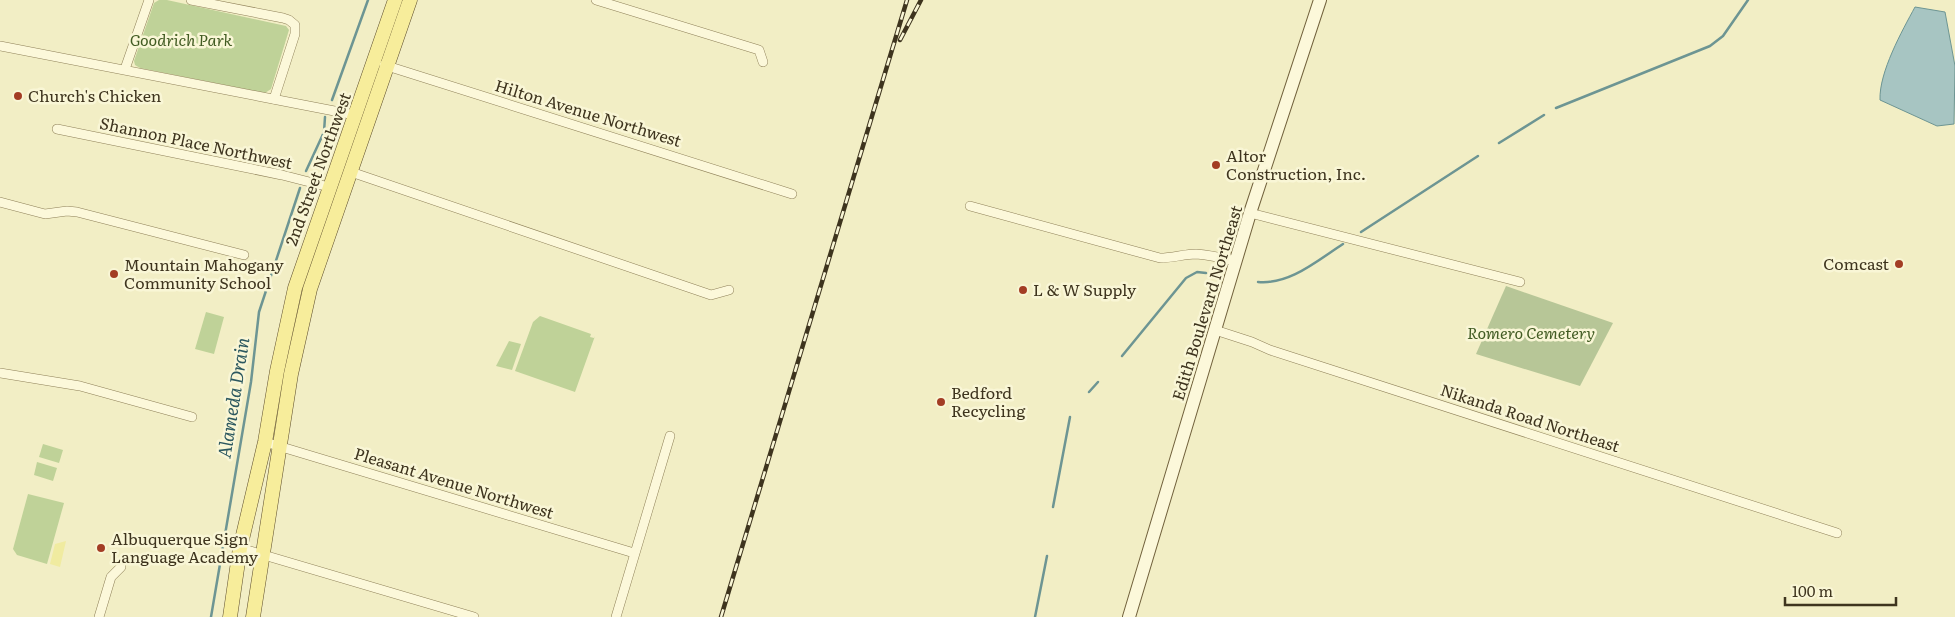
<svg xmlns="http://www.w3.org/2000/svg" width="1955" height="617" viewBox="0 0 1955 617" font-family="Literata,serif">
	<rect width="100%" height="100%" fill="#f2eec5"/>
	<g fill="#bfd298">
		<path d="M159 0H167L286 26 289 30 271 89 265 93 140 68 135 65 134 61 154 3Z"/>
		<path d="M206 312 224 317 214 354 195 349Z"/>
		<path d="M540 316 591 334 590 337 594 338 595 336 575 392 515 371 533 322Z"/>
		<path d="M509 341 521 344 512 370 496 366Z"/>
		<path d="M43 444 63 450 59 463 39 457Z"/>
		<path d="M37 462 57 468 53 481 34 475Z"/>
		<path d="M28 494 64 503 47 564 17 555 13 549Z"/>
	</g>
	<path fill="#f0eba0" d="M66 541 60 567 50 564 55 544Z"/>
	<path fill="#b7c697" d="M1506 286 1613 323 1580 386 1476 354Z"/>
	<path fill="#a7c5c2" stroke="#6d9593" d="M1915 7 1945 12 1955 66 1954 124 1937 126 1880 100C1879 72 1902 31 1915 7Z"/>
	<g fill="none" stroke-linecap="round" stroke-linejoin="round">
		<g stroke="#6d9593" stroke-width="2.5">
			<path d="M332 100 368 0"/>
			<path d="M1556 108 1710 46 1723 36 1748 0"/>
			<path d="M1499 143 1544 115"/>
			<path d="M306 171 324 132 325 117"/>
			<path d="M1361 232 1478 156"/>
			<path d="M1258 282C1290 285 1318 260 1343 244"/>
			<path d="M1122 356 1186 278 1197 272 1206 273"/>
			<path d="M1089 392 1098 382"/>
			<path d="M1053 507 1070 417"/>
			<path d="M211 617 251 382 259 312 300 188"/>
			<path d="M1035 617 1047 556"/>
		</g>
		<g stroke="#8f8159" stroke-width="10">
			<g id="street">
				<path d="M191 0 283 18 289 20 295 25V34L274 99"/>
				<path d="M596 0 759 50 763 62"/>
				<path d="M0 46 355 115"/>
				<path d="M384 65 792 194"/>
				<path d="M125 69 149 0"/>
				<path d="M57 129 282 175 329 187"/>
				<path d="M351 172 711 295 729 290"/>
				<path d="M0 202 45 214 67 211 77 212 244 255"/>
				<path d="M970 206 1160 258C1172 258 1185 254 1196 254 1210 255 1223 258 1236 261"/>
				<path d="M1250 213 1520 282"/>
				<path d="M1215 330 1252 342 1270 350 1837 533"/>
				<path d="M0 373 80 386 192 417"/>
				<path d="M265 442 634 553"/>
				<path d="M240 548 474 617"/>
				<path d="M99 617 111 577 121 567"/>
				<path d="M616 617 670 436"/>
			</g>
		</g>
		<g stroke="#71613c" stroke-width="14">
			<path id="secondary" d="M1129 617 1250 213 1320 0"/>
		</g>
		<g stroke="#5d4d2d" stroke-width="15">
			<g id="primary">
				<path d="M230 617 240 548 265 442 277 371 295 288 395 0"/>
				<path d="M253 617 291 374 310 289 410 0"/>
			</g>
		</g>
		<use href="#street" stroke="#fcf8da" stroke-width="9"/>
		<use href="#secondary" stroke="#fcf8da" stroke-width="12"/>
		<use href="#primary" stroke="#f7ed9b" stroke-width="14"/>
		<g stroke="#3e341e" stroke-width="4.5">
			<g id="rail">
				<path d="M900 40 921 0"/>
				<path d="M721 617 907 0"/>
			</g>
		</g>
		<use href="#rail" stroke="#f9f6d6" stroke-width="2.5" stroke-dasharray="8" stroke-linecap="butt"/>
	</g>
	<g fill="#a33d24" stroke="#f9f6d6" stroke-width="2">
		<circle cx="18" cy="96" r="5"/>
		<circle cx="1216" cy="165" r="5"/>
		<circle cx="1899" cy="264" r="5"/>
		<circle cx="114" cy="274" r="5"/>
		<circle cx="1023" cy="290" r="5"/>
		<circle cx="941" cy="402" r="5"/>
		<circle cx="101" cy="548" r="5"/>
	</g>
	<g text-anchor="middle" stroke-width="5" stroke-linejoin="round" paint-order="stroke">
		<g font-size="16" font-style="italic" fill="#425c23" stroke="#f9f6d6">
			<text x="181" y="46">Goodrich Park</text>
			<text x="1531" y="339">Romero Cemetery</text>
		</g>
		<g font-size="16" fill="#3e341e" stroke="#f9f6d6" text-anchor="start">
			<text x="28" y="102">Church's Chicken</text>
			<text x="1226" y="162">Altor<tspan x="1226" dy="18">Construction, Inc.</tspan></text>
			<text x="1889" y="270" text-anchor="end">Comcast</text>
			<text x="124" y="271">Mountain Mahogany<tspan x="124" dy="18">Community School</tspan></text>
			<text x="1033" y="296">L &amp; W Supply</text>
			<text x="951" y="399">Bedford<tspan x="951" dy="18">Recycling</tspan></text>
			<text x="111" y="545">Albuquerque Sign<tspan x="111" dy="18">Language Academy</tspan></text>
		</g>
		<g font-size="16" fill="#3e341e" stroke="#f9f6d6">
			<text transform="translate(588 113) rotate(17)" y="6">Hilton Avenue Northwest</text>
			<text transform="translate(196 143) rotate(12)" y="6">Shannon Place Northwest</text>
			<text transform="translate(318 169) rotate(-70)" y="6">2nd Street Northwest</text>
			<text transform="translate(1207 303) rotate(-73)" y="6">Edith Boulevard Northeast</text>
			<text transform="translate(1530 418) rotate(18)" y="6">Nikanda Road Northeast</text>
			<text transform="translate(454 483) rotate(17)" y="6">Pleasant Avenue Northwest</text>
		</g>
		<g font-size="18" font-style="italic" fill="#2c585f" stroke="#f9f6d6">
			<text transform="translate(234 398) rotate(-81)" y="6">Alameda Drain</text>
		</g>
	</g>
	<path d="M1785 597v8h111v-8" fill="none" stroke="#3e341e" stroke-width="2.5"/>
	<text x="1792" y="597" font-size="15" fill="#3e341e" stroke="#f9f6d6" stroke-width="4" paint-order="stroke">100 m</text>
</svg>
